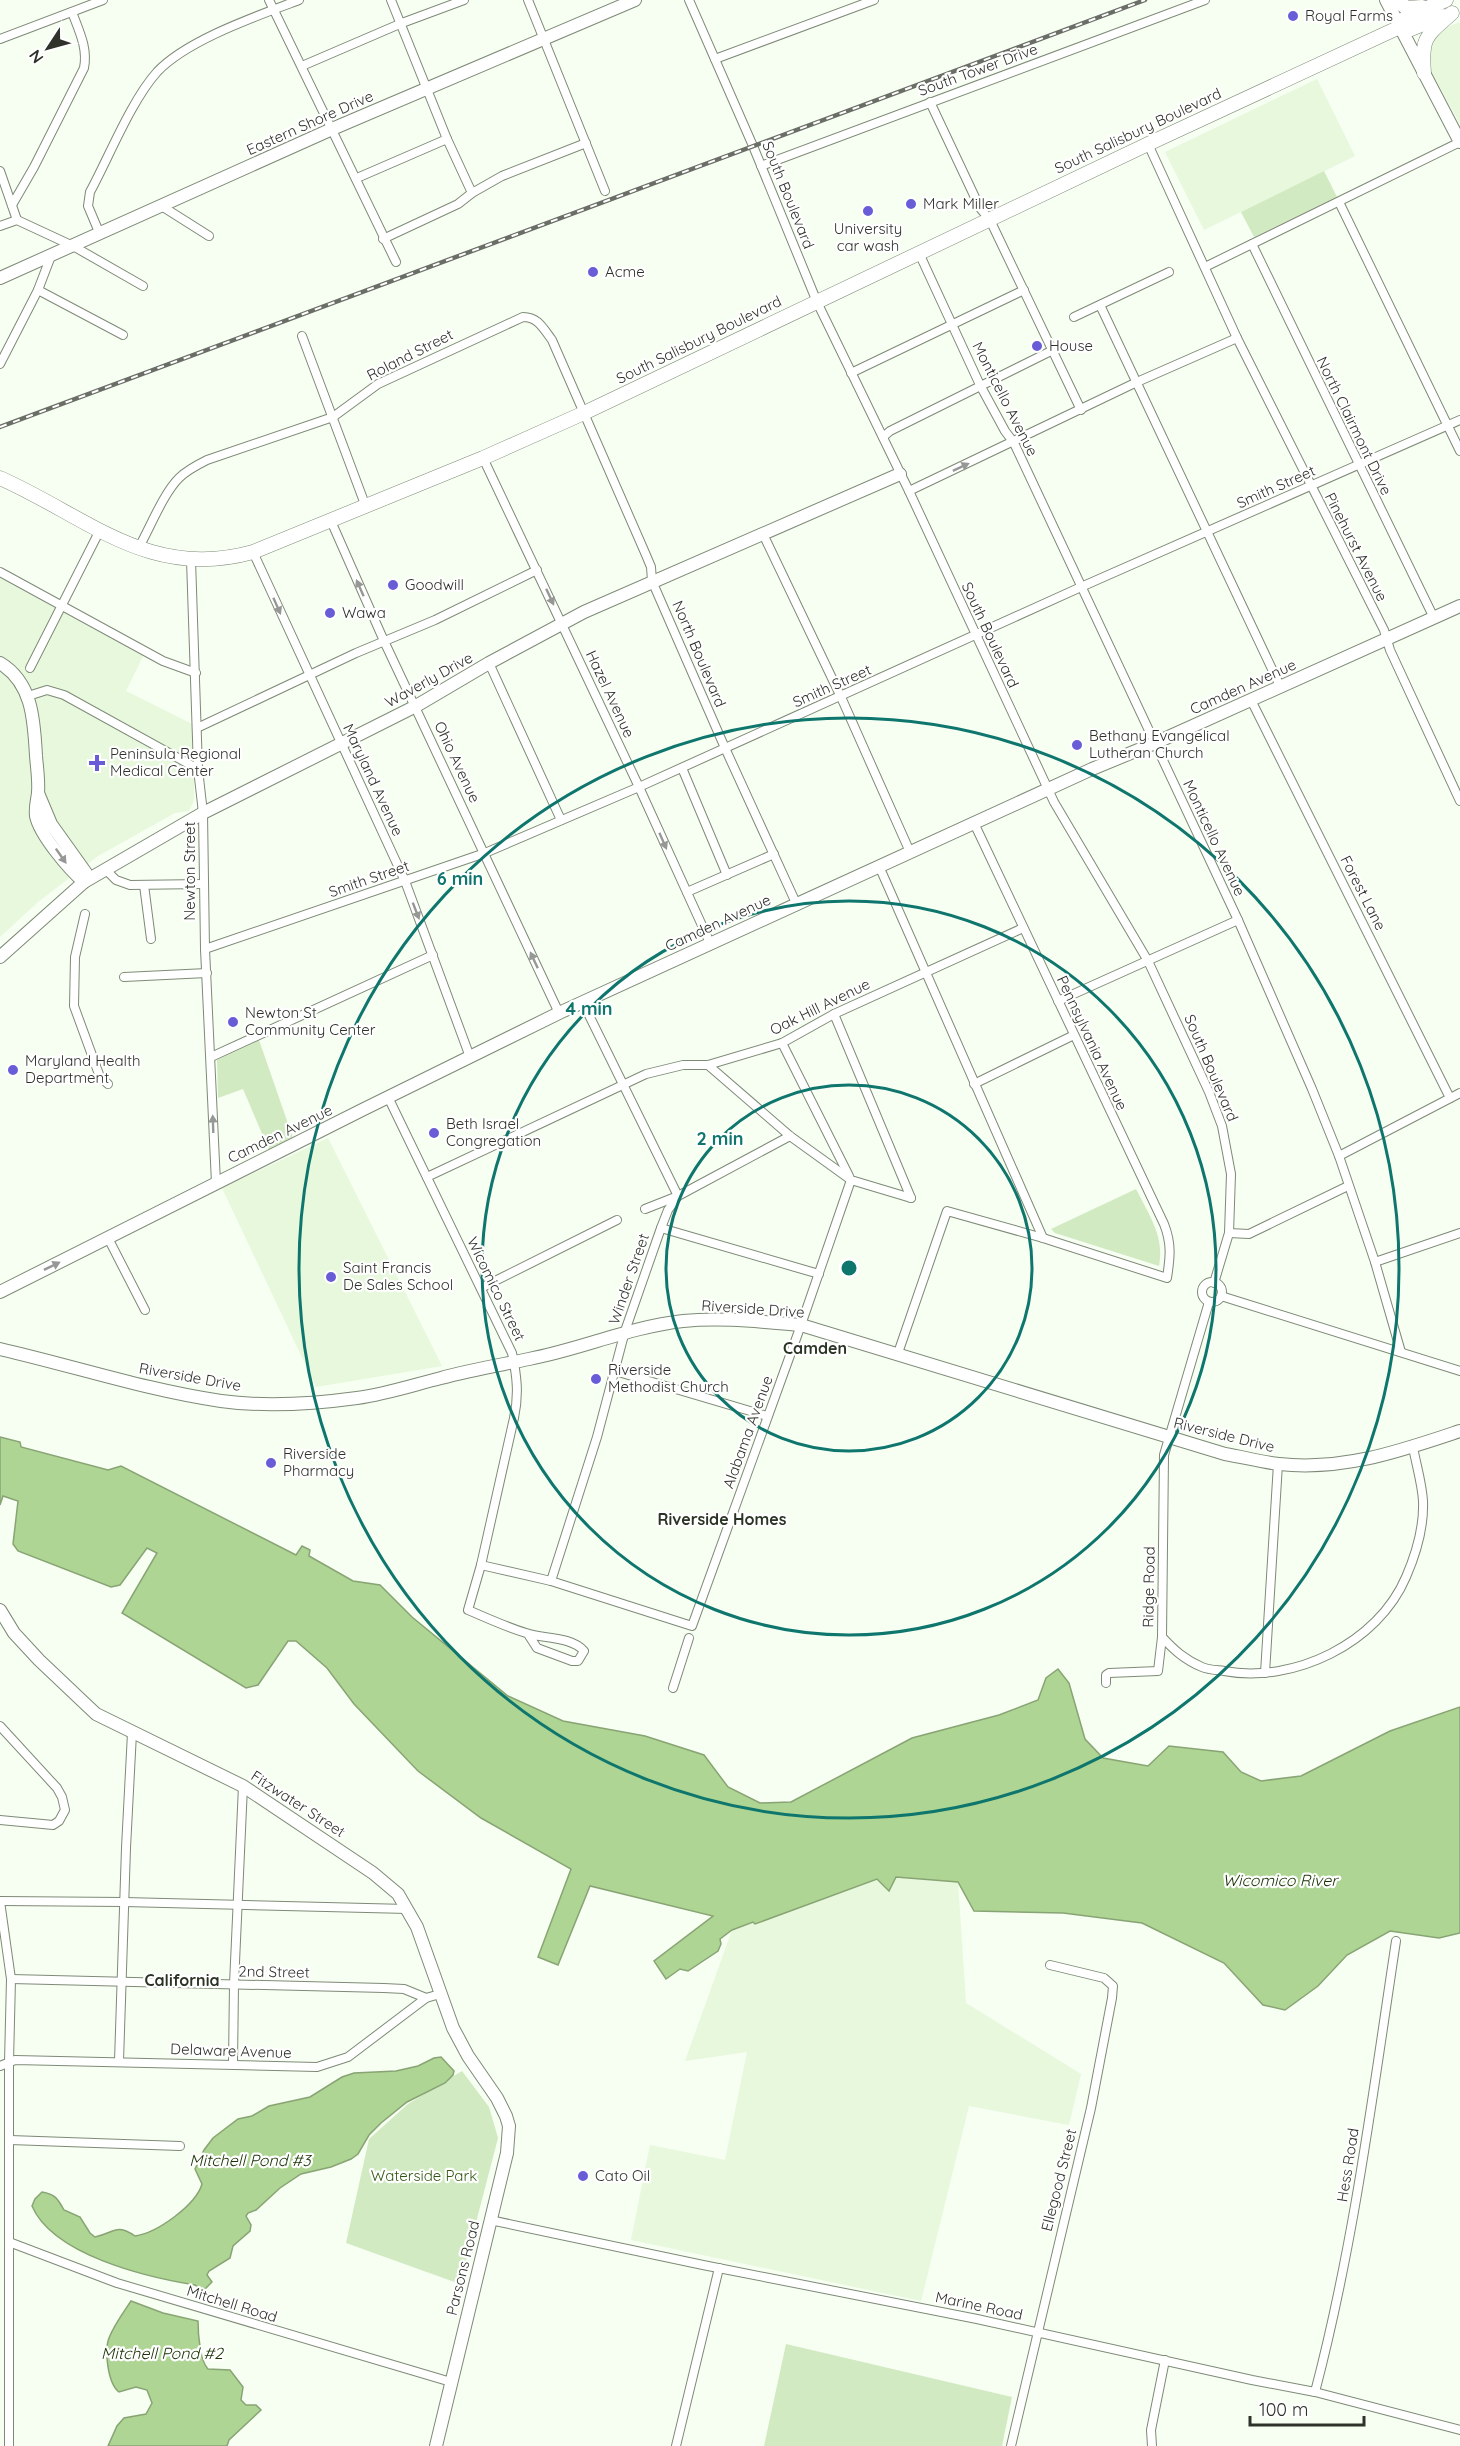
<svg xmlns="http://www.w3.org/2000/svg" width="1460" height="2446" viewBox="0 0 1460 2446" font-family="Quicksand,sans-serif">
	<rect width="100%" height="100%" fill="#f7fef2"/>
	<g fill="#e7f8dc">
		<path d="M1460 22V124L1431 71 1428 47 1445 28Z"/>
		<path d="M1317 79 1355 156 1204 230 1165 152Z"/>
		<path d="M0 578 143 656 126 691 194 725V800L189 811 175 813 98 856 38 902 0 937Z"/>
		<path d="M328 1138 442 1366 316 1387 222 1188Z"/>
		<path d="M896 1877 958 1882 966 2003 1081 2074 1069 2125 969 2106 921 2301 631 2240 650 2145 725 2160 747 2052 685 2061 732 1930 754 1922 755 1924 877 1879Z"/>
	</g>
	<g fill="#d1eac1">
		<path d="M1324 171 1337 197 1254 237 1241 212Z"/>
		<path d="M259 1040 293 1138 269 1150 243 1089 218 1098 217 1060Z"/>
		<path d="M1136 1189C1149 1215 1165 1237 1159 1266L1055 1233 1051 1229Z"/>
		<path d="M462 2071 489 2107 498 2138 460 2284 346 2243 369 2139 408 2104Z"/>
		<path d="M786 2344 1012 2397 1002 2446H764Z"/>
	</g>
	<g fill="#aed593" stroke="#88a474" stroke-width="1.5">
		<path d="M0 1437 20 1442 21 1447 108 1470 121 1466 296 1555 302 1546 310 1550 309 1556 353 1581 380 1585 412 1617 508 1696 563 1721 645 1736 704 1755 728 1787 760 1803 791 1802 912 1738 999 1715 1038 1700 1046 1678 1058 1669 1069 1683 1085 1739 1103 1758 1148 1766 1169 1746 1223 1752 1241 1772 1261 1781 1301 1776 1390 1731 1460 1707V1933L1439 1938 1390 1931 1347 1955 1318 1986 1285 2010 1263 2005 1224 1963 1142 1923 1063 1913 974 1911 958 1882 896 1877 889 1891 877 1879 755 1924 753 1922 732 1930 720 1939 721 1944 718 1951 688 1971 680 1969 666 1979 654 1961 713 1916 590 1886 558 1965 538 1957 571 1869 481 1818 418 1771 354 1704 327 1668 296 1641H288L258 1685 246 1688 122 1613 157 1553 147 1548 120 1585 111 1587 18 1551 13 1544 18 1501 3 1496 0 1505Z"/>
		<path d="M441 2057 454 2071 453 2075 445 2083 407 2102 381 2123 369 2135 358 2154 351 2159 331 2167 301 2174 280 2188 256 2210 248 2213 246 2216 251 2225 250 2231 233 2246 230 2258 209 2271 207 2275 212 2282 203 2291 195 2285C146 2277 53 2255 32 2206L35 2199 42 2192C55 2194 58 2199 64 2210L80 2217 90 2233 95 2237C114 2233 116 2223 135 2236 157 2233 196 2205 202 2184L195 2169 204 2150 213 2138 238 2119 252 2116 269 2106 310 2097 342 2077 354 2073 396 2071 418 2066 434 2058Z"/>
		<path d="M131 2301 163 2313 198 2321C198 2333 200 2361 208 2369L230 2370 243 2387 241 2400 246 2405H256L261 2410 229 2440 227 2446H108L117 2426 124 2418 146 2414 152 2403 147 2390 136 2387 119 2392C108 2384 104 2351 109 2338 114 2325 123 2313 131 2301Z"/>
	</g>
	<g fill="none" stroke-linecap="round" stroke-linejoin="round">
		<g stroke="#7e8a77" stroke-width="10">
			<g id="street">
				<path d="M269 0 396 262"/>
				<path d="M391 0 447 139 472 193"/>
				<path d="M528 0 605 191"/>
				<path d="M689 0 753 146 817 302 909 491 1054 802 1148 961 1209 1092 1222 1126 1231 1174 1229 1233 1214 1283"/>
				<path d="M0 39 103 0"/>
				<path d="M715 59 874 0"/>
				<path d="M302 66 402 23 464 0"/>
				<path d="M930 102 980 208 990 220 1081 410"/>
				<path d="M1148 144 1237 338 1384 630 1390 650 1460 801"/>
				<path d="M761 166 1205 0"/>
				<path d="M0 171 17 220"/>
				<path d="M357 178 447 139"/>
				<path d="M1339 202 1460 451"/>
				<path d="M12 205 34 167 84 68C88 48 79 31 72 12"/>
				<path d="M160 205 209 236"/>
				<path d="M0 226 17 220 73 246 143 286"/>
				<path d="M99 232 88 206 90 192C109 157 131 101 157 72 187 40 257 16 299 0"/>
				<path d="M383 239 458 204 472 193 502 176 586 143"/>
				<path d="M1252 244 1434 618"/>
				<path d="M919 253 980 385 1005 431 1014 443 1238 920 1312 1089 1339 1156 1375 1262 1401 1352"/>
				<path d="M1205 267 1460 142"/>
				<path d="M38 290 123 335"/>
				<path d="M1100 305 1280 686"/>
				<path d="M1074 317 1169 272"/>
				<path d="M302 336 366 507"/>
				<path d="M0 364 38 290 51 256"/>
				<path d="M851 373 1024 290"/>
				<path d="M883 437 890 431 1053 350"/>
				<path d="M483 458 639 787 710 943"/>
				<path d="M909 491 1137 382 1237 338"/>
				<path d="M331 521 384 641 559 1013"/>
				<path d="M763 534 841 697 910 852"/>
				<path d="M138 549C150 528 163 494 179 478 187 470 197 465 207 460L333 417 378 384 523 317C538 317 543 328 552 340L646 555 651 567 652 581 725 748 796 903"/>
				<path d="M253 552 405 881 470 1057"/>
				<path d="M191 560 198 769 203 813 205 949 216 1183"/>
				<path d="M0 572 163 661 196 673"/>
				<path d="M489 663 561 820"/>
				<path d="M30 668 100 530"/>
				<path d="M28 696 47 690 64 695 198 769"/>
				<path d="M1251 700 1450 1098"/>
				<path d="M197 728 356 653 435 620 537 570"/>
				<path d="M682 768 727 875"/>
				<path d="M879 866 1043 1238"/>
				<path d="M105 869 116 880 130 885 203 884"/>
				<path d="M144 885 151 939"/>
				<path d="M687 892 774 854"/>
				<path d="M85 914 75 957 74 1006 100 1077 108 1084"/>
				<path d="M205 949 485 853 639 787 1081 587 1460 420"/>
				<path d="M124 977 207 973"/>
				<path d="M1058 1001 1238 920"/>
				<path d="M834 1014 911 1198"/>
				<path d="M782 1043 849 1176"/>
				<path d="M211 1057 433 955"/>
				<path d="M708 1065 790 1136 851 1180 911 1198"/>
				<path d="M974 1084 1074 1035"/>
				<path d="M388 1097 512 1353C517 1376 519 1395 514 1418L481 1565 468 1610C487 1618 506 1627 526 1633 543 1639 571 1636 584 1651L578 1661H572L537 1648 528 1634"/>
				<path d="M1339 1156 1460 1093"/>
				<path d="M427 1177 646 1074 683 1065H708L782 1043 834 1014 1023 928"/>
				<path d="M645 1209 678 1196 790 1136"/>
				<path d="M661 1228 819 1274"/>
				<path d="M1229 1233 1249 1234 1348 1186"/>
				<path d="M108 1238 145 1310"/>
				<path d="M1375 1262 1460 1233"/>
				<circle cx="1212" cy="1292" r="10"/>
				<path d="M481 1288 617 1220"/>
				<path d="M1221 1296 1460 1371"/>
				<path d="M1209 1302 1164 1455 1162 1637C1174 1650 1185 1660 1202 1667 1209 1670 1217 1670 1224 1671 1294 1684 1378 1643 1406 1577 1416 1554 1424 1526 1423 1501 1422 1483 1416 1464 1413 1447"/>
				<path d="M898 1353 947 1211 1043 1238 1167 1278C1170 1258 1172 1244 1164 1224L974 823"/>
				<path d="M615 1371 767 1416"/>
				<path d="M481 1565 551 1581 692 1626 801 1325 851 1180"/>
				<path d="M551 1581 597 1437 625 1331 661 1228 668 1210 678 1196 583 1003"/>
				<path d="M1265 1673 1278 1464"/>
				<path d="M1106 1683V1675L1109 1673 1158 1671 1162 1637"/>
				<path d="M673 1688 689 1638"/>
				<path d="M0 1726 57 1788 62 1797 65 1810 59 1821 53 1825 0 1820"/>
				<path d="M0 1901 11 1979 9 2062V2446"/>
				<path d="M0 1901 124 1902 408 1909"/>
				<path d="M11 1979 384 1988 404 1989 426 1998"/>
				<path d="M119 2061 126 1848 132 1733"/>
				<path d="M233 2064 234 1984 243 1786"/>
				<path d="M0 2066 15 2060 317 2067 348 2057 426 1998 440 1994"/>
				<path d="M10 2140 180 2146"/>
				<path d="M490 2220 703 2265 977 2319 1252 2380 1315 2392 1460 2430"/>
				<path d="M9 2242 117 2283 451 2382"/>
				<path d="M1315 2392C1354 2244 1373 2092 1396 1941"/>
				<path d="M676 2446 719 2268"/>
				<path d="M1011 2446 1091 2108 1112 1998 1113 1986 1104 1978 1050 1965"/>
				<path d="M1152 2446 1151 2430 1165 2360"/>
			</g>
		</g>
		<g stroke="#7e8a77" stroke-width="14">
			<g id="secondary">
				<path d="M1386 0 1460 142"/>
				<path d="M0 278 332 129 635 0"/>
				<path d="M0 663C33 683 34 721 36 756 37 768 39 781 38 793 37 801 35 807 36 816 40 835 69 869 84 882"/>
				<path d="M38 793 51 824 86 873 84 882"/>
				<path d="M0 957 84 882 203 813 416 706 489 663 584 612 900 474"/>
				<path d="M0 1292 362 1110 559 1013 1092 769 1155 743 1460 606"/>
				<path d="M0 1349C74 1366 146 1390 221 1401 265 1407 313 1404 357 1398 386 1394 413 1385 441 1378 470 1370 500 1365 529 1359 582 1349 629 1327 683 1321 723 1317 762 1322 801 1325L1225 1454C1243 1457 1261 1462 1279 1464 1344 1471 1400 1451 1460 1431"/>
				<path d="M0 1610 14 1633 39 1660 96 1714 243 1786 373 1873 398 1894 417 1927 453 2028 468 2056 497 2098 506 2116 509 2126 507 2153 436 2446"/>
			</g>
		</g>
		<g stroke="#7e8a77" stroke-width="15">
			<g id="primary">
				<path d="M1395 0 1407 8 1422 7"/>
				<path d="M1400 27 1411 29 1443 16"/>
				<path d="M1424 73C1421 37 1426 36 1452 13"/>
				<path d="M0 478C88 517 149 581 253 552L483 458 584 413 1148 144 1389 32 1400 27 1406 17 1446 0"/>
			</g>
		</g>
		<use href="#street" stroke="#fff" stroke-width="8"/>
		<use href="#secondary" stroke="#fff" stroke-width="12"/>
		<use href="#primary" stroke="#fff" stroke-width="14"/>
		<g stroke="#6a6e66" stroke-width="4.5">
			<path id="rail" d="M0 427 1145 0"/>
		</g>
		<use href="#rail" stroke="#fff" stroke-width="2" stroke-dasharray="7" stroke-linecap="butt"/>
	</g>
	<defs><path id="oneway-solid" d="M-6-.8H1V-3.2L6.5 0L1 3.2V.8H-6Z" transform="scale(1.5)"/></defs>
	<g fill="#969895">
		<use href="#oneway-solid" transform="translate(961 467) rotate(-25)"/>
		<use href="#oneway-solid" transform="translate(360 588) rotate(-114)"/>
		<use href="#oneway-solid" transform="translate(550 597) rotate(65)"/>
		<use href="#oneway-solid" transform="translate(277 606) rotate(66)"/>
		<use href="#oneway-solid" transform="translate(663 841) rotate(66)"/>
		<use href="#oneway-solid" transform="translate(61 856) rotate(55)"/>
		<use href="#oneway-solid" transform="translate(416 911) rotate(69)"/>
		<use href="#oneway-solid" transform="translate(534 960) rotate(-115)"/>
		<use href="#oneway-solid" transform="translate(213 1124) rotate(-92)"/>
		<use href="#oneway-solid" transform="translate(52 1266) rotate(-26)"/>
	</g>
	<g fill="none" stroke="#0f766e" stroke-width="3">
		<circle cx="849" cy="1268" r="183"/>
		<circle cx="849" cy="1268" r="367"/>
		<circle cx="849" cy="1268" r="550"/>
	</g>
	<g fill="#695dd7" stroke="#fff" stroke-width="2">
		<circle cx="1293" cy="16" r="6"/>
		<circle cx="911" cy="204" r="6"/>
		<circle cx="868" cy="211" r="6"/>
		<circle cx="593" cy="272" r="6"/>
		<circle cx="1037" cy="346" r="6"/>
		<circle cx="393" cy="585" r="6"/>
		<circle cx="330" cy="613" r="6"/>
		<circle cx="1077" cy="745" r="6"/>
		<path d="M94 754h6v6h6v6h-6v6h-6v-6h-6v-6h6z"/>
		<circle cx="233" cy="1022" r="6"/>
		<circle cx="13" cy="1070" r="6"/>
		<circle cx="434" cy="1133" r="6"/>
		<circle cx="331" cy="1277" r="6"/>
		<circle cx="596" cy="1379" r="6"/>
		<circle cx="271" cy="1463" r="6"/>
		<circle cx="583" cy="2176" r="6"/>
	</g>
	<g text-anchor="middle" stroke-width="4.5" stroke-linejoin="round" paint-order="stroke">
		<g font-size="15" fill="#2e322b" stroke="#fff" text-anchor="start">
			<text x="1305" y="21">Royal Farms</text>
			<text x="923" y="209">Mark Miller</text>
			<text x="868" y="234" text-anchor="middle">University<tspan x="868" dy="17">car wash</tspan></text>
			<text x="605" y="277">Acme</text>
			<text x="1049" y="351">House</text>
			<text x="405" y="590">Goodwill</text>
			<text x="342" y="618">Wawa</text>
			<text x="1089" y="741">Bethany Evangelical<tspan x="1089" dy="17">Lutheran Church</tspan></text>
			<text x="110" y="759">Peninsula Regional<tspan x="110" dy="17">Medical Center</tspan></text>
			<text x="245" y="1018">Newton St<tspan x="245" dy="17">Community Center</tspan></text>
			<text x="25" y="1066">Maryland Health<tspan x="25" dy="17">Department</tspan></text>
			<text x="446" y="1129">Beth Israel<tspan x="446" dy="17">Congregation</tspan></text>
			<text x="343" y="1273">Saint Francis<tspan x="343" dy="17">De Sales School</tspan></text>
			<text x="608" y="1375">Riverside<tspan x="608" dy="17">Methodist Church</tspan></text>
			<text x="283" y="1459">Riverside<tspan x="283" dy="17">Pharmacy</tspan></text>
			<text x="595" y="2181">Cato Oil</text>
		</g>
		<g font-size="15" fill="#2e322b" stroke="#fff">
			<text transform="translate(978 70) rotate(-20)" y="5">South Tower Drive</text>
			<text transform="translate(310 123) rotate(-24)" y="5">Eastern Shore Drive</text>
			<text transform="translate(1138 131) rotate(-25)" y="5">South Salisbury Boulevard</text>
			<text transform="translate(788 195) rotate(68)" y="5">South Boulevard</text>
			<text transform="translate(699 340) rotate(-26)" y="5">South Salisbury Boulevard</text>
			<text transform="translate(410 355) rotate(-27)" y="5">Roland Street</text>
			<text transform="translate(1005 399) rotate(63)" y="5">Monticello Avenue</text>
			<text transform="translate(1354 426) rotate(64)" y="5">North Clairmont Drive</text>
			<text transform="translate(1276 487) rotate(-24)" y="5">Smith Street</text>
			<text transform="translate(1356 547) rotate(63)" y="5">Pinehurst Avenue</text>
			<text transform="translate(990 635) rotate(65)" y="5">South Boulevard</text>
			<text transform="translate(699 654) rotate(67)" y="5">North Boulevard</text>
			<text transform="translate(429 680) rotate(-29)" y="5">Waverly Drive</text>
			<text transform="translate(832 686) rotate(-24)" y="5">Smith Street</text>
			<text transform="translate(1243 687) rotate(-24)" y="5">Camden Avenue</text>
			<text transform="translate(610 694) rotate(65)" y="5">Hazel Avenue</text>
			<text transform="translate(457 762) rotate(65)" y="5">Ohio Avenue</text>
			<text transform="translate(373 780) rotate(65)" y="5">Maryland Avenue</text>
			<text transform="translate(1214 838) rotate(65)" y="5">Monticello Avenue</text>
			<text transform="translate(190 871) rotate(-90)" y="5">Newton Street</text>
			<text transform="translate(369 879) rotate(-19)" y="5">Smith Street</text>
			<text transform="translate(1363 893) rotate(63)" y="5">Forest Lane</text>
			<text transform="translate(718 923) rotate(-25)" y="5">Camden Avenue</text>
			<text transform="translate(820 1007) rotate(-26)" y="5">Oak Hill Avenue</text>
			<text transform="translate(1092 1043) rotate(65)" y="5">Pennsylvania Avenue</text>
			<text transform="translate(1211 1068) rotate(67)" y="5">South Boulevard</text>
			<text transform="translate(280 1134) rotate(-26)" y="5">Camden Avenue</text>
			<text transform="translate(629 1279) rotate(-71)" y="5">Winder Street</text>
			<text transform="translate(496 1289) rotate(64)" y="5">Wicomico Street</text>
			<text transform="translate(753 1309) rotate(4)" y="5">Riverside Drive</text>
			<text transform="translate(190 1377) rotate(10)" y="5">Riverside Drive</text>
			<text transform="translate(748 1432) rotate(-70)" y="5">Alabama Avenue</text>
			<text transform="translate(1224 1435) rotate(14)" y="5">Riverside Drive</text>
			<text transform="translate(1149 1587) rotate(-89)" y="5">Ridge Road</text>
			<text transform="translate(298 1804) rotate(33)" y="5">Fitzwater Street</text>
			<text transform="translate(274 1972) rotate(1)" y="5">2nd Street</text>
			<text transform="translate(231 2051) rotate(2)" y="5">Delaware Avenue</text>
			<text transform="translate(1348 2165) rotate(-81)" y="5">Hess Road</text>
			<text transform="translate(1059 2180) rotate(-76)" y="5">Ellegood Street</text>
			<text transform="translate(463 2268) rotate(-76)" y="5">Parsons Road</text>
			<text transform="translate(232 2304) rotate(17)" y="5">Mitchell Road</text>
			<text transform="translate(979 2306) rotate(12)" y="5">Marine Road</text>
		</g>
		<g font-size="15" fill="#335613" stroke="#fff">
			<text x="424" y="2181">Waterside Park</text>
		</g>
		<g font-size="16" font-weight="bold" fill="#2a3424" stroke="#fff">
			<text x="815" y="1354">Camden</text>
			<text x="722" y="1525">Riverside Homes</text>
			<text x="182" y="1986">California</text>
		</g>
		<g font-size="16" font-style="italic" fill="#183102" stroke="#fff">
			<text x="1280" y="1886">Wicomico River</text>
			<text x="250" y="2166">Mitchell Pond #3</text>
			<text x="162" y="2359">Mitchell Pond #2</text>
		</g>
	</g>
	<circle cx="849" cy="1268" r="9" fill="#0f766e" stroke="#fff" stroke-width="3"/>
	<g font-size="18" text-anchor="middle" font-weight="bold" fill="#0f766e" stroke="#fff" stroke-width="4.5" stroke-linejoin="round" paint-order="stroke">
		<text x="460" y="885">6 min</text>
		<text x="589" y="1015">4 min</text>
		<text x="720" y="1145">2 min</text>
	</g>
	<g transform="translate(48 48) rotate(234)" stroke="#ffffff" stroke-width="4.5" paint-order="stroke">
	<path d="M0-4.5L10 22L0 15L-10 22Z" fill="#2e322b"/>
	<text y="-9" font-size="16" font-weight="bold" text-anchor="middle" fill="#2e322b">N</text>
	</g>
	<path d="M1250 2416v9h114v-9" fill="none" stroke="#2e322b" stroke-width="3"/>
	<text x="1259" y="2416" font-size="18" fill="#2e322b" stroke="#ffffff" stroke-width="4.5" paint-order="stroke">100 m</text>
</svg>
